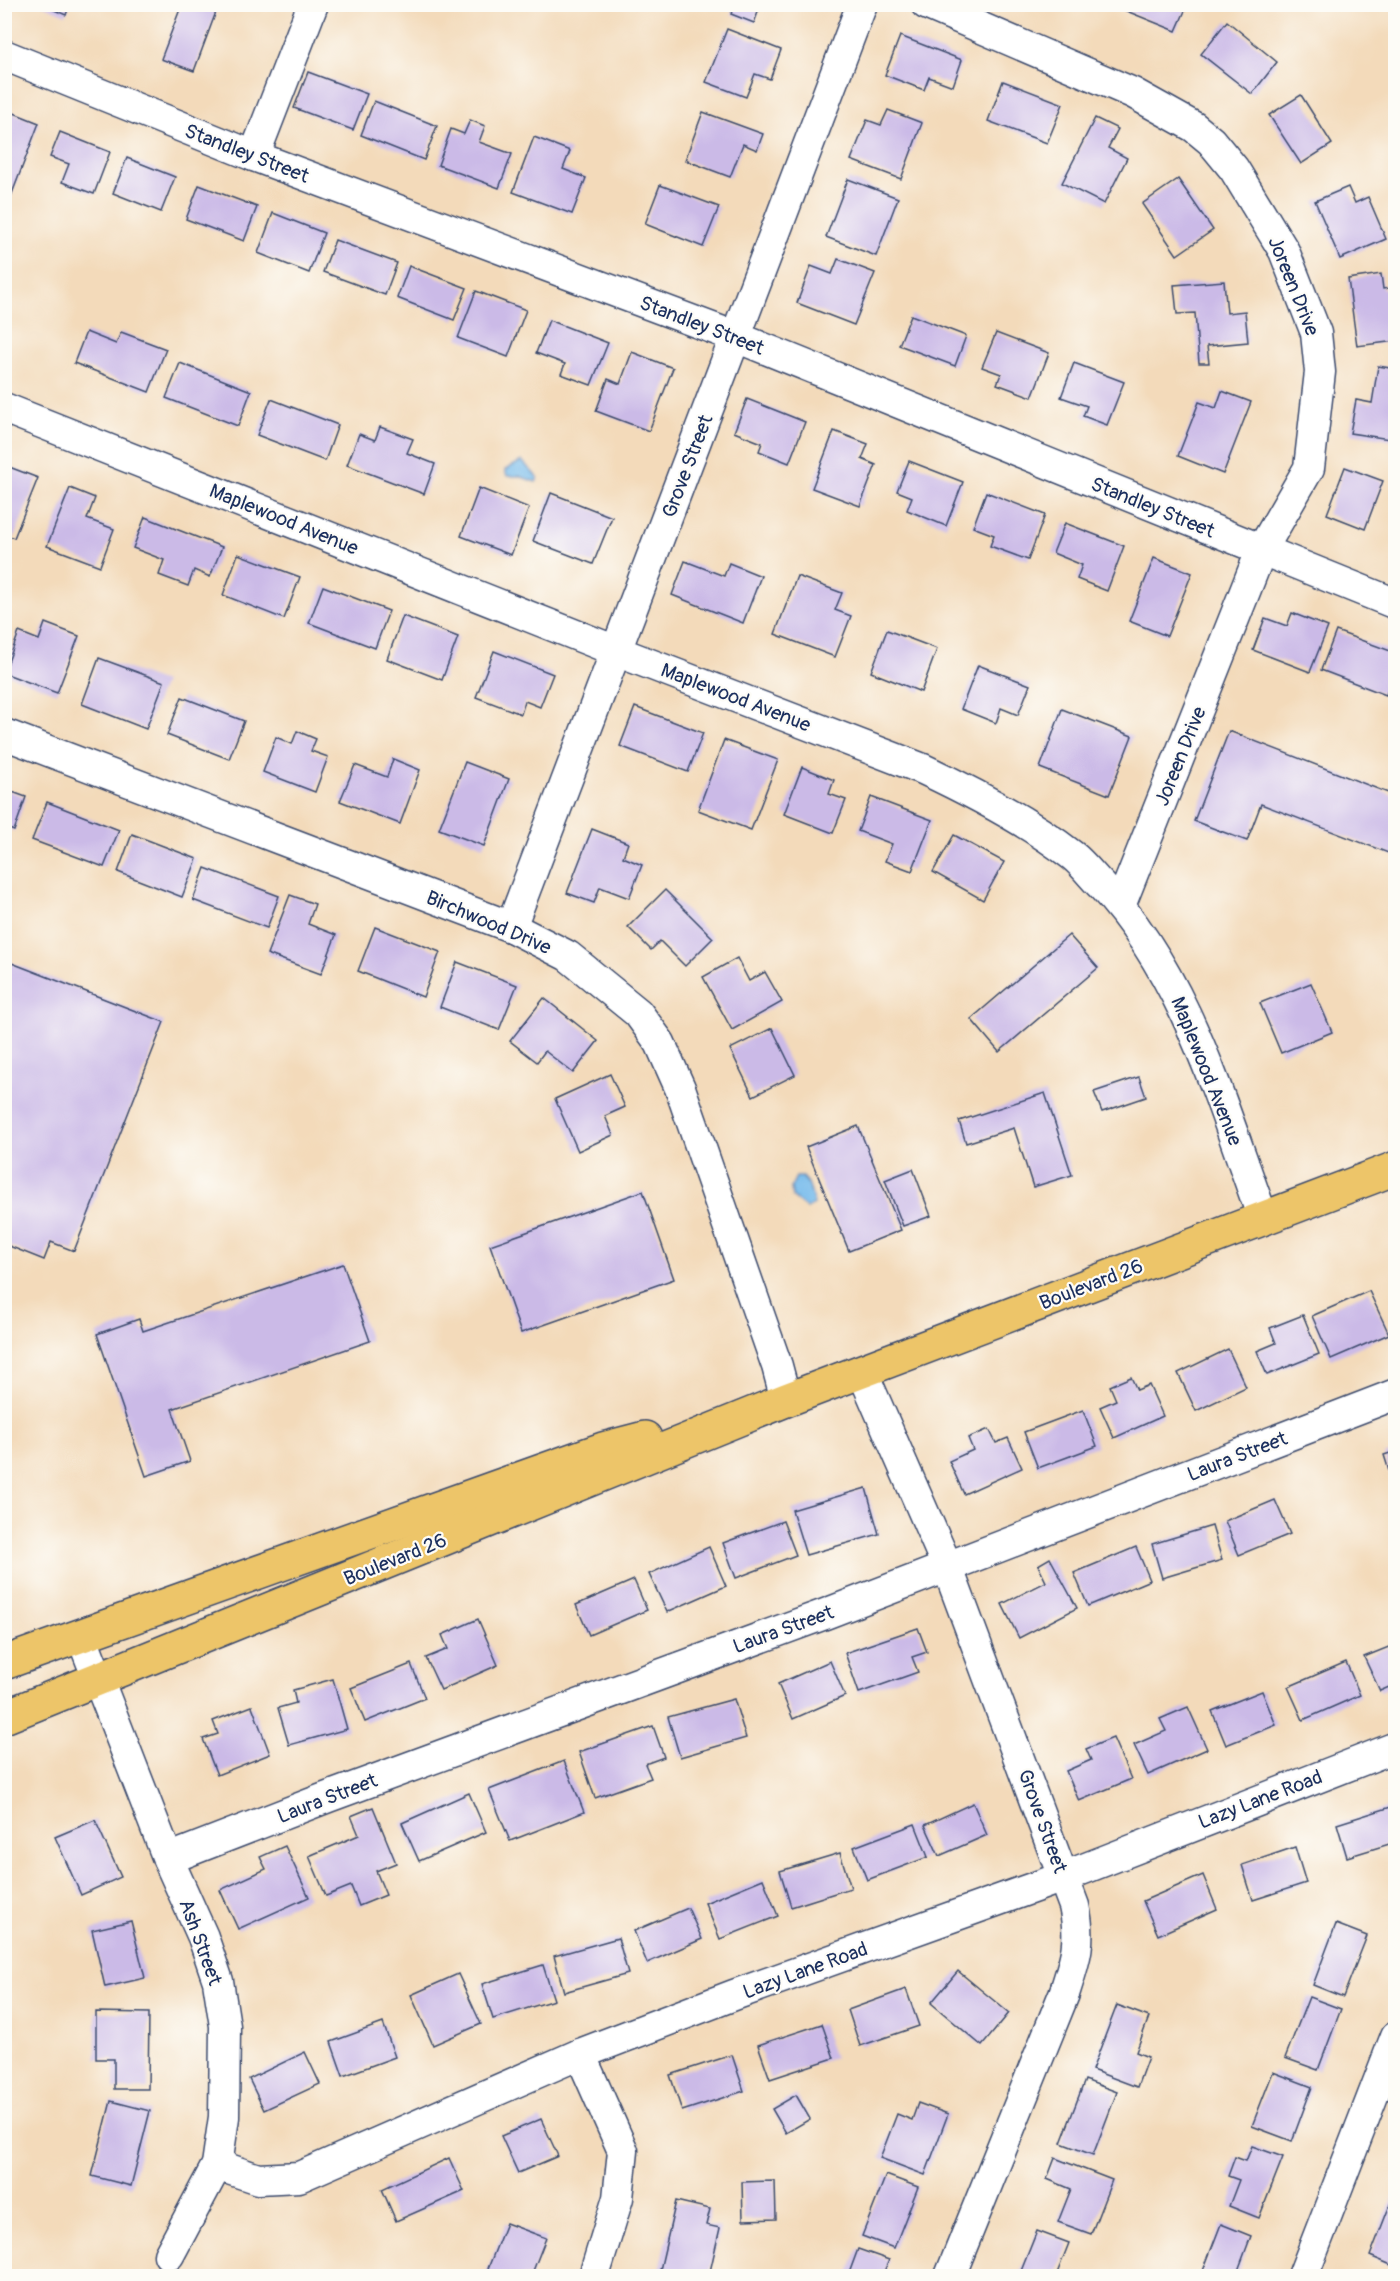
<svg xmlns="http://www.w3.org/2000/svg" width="1400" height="2281" viewBox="0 0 1400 2281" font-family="Pangolin,sans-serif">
	<rect width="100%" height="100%" fill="#fdfcf7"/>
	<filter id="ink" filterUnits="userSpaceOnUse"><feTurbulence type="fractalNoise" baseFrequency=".0167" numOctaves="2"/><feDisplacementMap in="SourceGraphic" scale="12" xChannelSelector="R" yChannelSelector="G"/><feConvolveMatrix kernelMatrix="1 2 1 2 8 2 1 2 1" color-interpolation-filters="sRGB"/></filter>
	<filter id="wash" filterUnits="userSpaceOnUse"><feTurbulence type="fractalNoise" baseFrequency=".008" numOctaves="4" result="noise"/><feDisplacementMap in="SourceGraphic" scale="24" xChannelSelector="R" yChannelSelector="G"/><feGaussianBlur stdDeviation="1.35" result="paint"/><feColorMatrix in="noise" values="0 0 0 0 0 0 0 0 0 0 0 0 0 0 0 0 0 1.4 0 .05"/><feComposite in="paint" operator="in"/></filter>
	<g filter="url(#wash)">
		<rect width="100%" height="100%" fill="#f3daba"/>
		<g fill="#74baeb" stroke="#4874a4" stroke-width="1.5">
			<path d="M522 461 538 478 536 482 519 476H507L505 470Z"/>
			<path d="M796 1177H802L809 1185 814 1204 807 1209 792 1197 791 1187Z"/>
		</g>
		<g id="blocks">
			<g fill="#cbbae7">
				<path d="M40 4H70L66 15Z"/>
				<path d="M182 4H197L216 12 194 71 161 59Z"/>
				<path d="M735 4H761L754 23 731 14Z"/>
				<path d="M1120 4H1188L1176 31 1119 8Z"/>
				<path d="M1227 21 1277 62 1252 94 1201 54Z"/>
				<path d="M727 29 781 50 770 79 755 74 746 97 706 82Z"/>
				<path d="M900 36 962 60 953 86 929 77 924 90 885 75Z"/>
				<path d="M308 72 367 94 353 130 294 108Z"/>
				<path d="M1003 81 1063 104 1047 143 988 121Z"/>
				<path d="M1301 95 1332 144 1301 164 1269 115Z"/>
				<path d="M374 101 437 126 424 160 361 135Z"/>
				<path d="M4 109 39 123 5 212H4Z"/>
				<path d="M888 110 922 123 901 179 851 160 867 120 881 125Z"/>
				<path d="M703 112 763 134 757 150 743 144 730 177 685 160Z"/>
				<path d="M1095 118 1118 129 1108 148 1127 158 1104 204 1062 183Z"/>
				<path d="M470 120 485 126 479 142 512 154 499 188 438 165 451 129 464 134Z"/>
				<path d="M60 132 110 152 94 194 62 182 69 164 50 157Z"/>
				<path d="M534 137 570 151 563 169 586 178 572 214 513 192Z"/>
				<path d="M127 158 175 177 161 212 113 193Z"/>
				<path d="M848 179 898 198 876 256 826 237Z"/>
				<path d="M1178 179 1213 230 1177 255 1142 204Z"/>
				<path d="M199 185 257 207 244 241 186 219Z"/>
				<path d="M660 185 719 207 703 247 645 224Z"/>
				<path d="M1348 187 1355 203 1368 197 1386 239 1340 259 1315 201Z"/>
				<path d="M273 213 324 233 309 273 258 253Z"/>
				<path d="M335 240 397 263 385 295 323 272Z"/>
				<path d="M838 259 875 273 854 325 797 303 811 266 832 274Z"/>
				<path d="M409 266 467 288 454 320 397 298Z"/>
				<path d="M1381 274 1383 289 1396 287V341L1357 346 1348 279Z"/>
				<path d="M1224 281 1227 313 1245 311 1248 342 1207 346 1209 363H1199L1195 313 1177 314 1174 285Z"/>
				<path d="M476 291 526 310 508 357 458 338Z"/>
				<path d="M911 315 966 336 955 366 899 345Z"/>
				<path d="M549 320 608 343 591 385 561 374 565 364 536 353Z"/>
				<path d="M86 332 116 344 121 332 166 349 149 392 74 363Z"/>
				<path d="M996 333 1049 353 1032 397 997 384 1001 374 982 367Z"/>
				<path d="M632 352 673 368 649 431 596 411 608 379 620 384Z"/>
				<path d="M180 363 251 391 238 426 166 398Z"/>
				<path d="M1074 363 1124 382 1107 425 1083 416 1087 406 1061 397Z"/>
				<path d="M1378 366 1396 369V440L1350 433 1356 400 1372 403Z"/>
				<path d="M1222 391 1251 402 1223 474 1178 456 1199 402 1216 408Z"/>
				<path d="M271 399 338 425 325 461 257 435Z"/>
				<path d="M747 399 805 422 789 463 759 451 762 443 734 432Z"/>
				<path d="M380 427 413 439 407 453 435 464 424 494 347 465 359 434 375 440Z"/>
				<path d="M834 431 868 444 862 459 876 465 860 506 812 488Z"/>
				<path d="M909 461 963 482 946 526 907 510 912 497 897 491Z"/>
				<path d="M4 465 38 478 14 538 4 534Z"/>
				<path d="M1345 467 1383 481 1365 529 1327 514Z"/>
				<path d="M70 488 95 498 87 519 114 529 100 566 47 546Z"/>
				<path d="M479 488 529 508 511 555 461 536Z"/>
				<path d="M986 492 1045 515 1028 560 990 546 994 535 973 527Z"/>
				<path d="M551 493 612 517 593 564 533 541Z"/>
				<path d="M145 517 222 547 210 577 194 570 188 586 159 575 164 560 133 548Z"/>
				<path d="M1065 523 1124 546 1107 591 1077 579 1082 565 1053 553Z"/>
				<path d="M238 554 300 577 284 619 223 595Z"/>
				<path d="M1154 558 1192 573 1167 636 1129 621Z"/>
				<path d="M685 561 724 576 729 563 761 576 743 623 672 595Z"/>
				<path d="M797 576 842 593 835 610 851 616 835 657 775 634Z"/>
				<path d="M323 586 389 611 375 648 309 623Z"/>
				<path d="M1292 613 1328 627 1310 672 1253 650 1265 618 1287 626Z"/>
				<path d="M403 616 458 637 442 680 387 659Z"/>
				<path d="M45 623 79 636 57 693 4 673 19 632 39 640Z"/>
				<path d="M887 630 937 649 921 692 871 672Z"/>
				<path d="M1336 631 1396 653V671L1386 695 1321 670Z"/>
				<path d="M494 651 553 674 540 707 525 701 521 714 476 697Z"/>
				<path d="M99 658 164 682 146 729 82 704Z"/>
				<path d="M978 665 1030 685 1018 715 1001 708 996 723 961 709Z"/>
				<path d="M182 697 244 721 229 759 167 735Z"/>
				<path d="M635 707 703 733 688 772 620 746Z"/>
				<path d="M1062 709 1132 736 1109 795 1040 768Z"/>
				<path d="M297 731 316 739 311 751 328 757 315 792 263 772 276 737 292 744Z"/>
				<path d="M1229 731 1396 796V856L1261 804 1247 841 1194 821Z"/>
				<path d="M724 740 778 760 751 830 698 810Z"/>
				<path d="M393 759 420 770 400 824 340 801 355 765 387 777Z"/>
				<path d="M465 762 509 779 484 846 439 829Z"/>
				<path d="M802 767 834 780 829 794 846 800 833 833 784 814Z"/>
				<path d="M4 789 26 797 14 831 4 827Z"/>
				<path d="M871 797 932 820 912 871 885 861 892 844 858 831Z"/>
				<path d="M47 802 119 830 104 867 32 840Z"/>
				<path d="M592 829 628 843 623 857 642 865 629 898 600 887 594 903 567 893Z"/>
				<path d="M132 834 197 859 182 897 118 872Z"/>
				<path d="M954 835 1004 862 983 900 933 872Z"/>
				<path d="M205 868 279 896 267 928 193 900Z"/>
				<path d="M665 890 713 938 685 966 660 941 651 950 628 927Z"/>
				<path d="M290 895 315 904 308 924 336 935 321 974 267 954Z"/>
				<path d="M375 927 440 952 423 997 358 971Z"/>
				<path d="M1069 935 1098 968 999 1052 971 1019Z"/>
				<path d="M737 958 749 981 765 972 782 1002 732 1030 703 977Z"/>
				<path d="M4 960 164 1022 74 1251 51 1242 44 1260 4 1244Z"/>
				<path d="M457 962 517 985 499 1030 440 1007Z"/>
				<path d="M1311 983 1332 1032 1281 1053 1260 1003Z"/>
				<path d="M544 998 598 1041 573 1073 545 1051 537 1062 510 1041Z"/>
				<path d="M772 1028 795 1075 753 1096 730 1049Z"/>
				<path d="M610 1074 625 1107 605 1116 613 1135 578 1151 555 1099Z"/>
				<path d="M1139 1077 1146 1097 1102 1112 1094 1092Z"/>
				<path d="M1045 1093 1072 1175 1033 1187 1014 1128 966 1143 959 1121Z"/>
				<path d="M858 1126 901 1230 849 1251 806 1147Z"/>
				<path d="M913 1169 931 1216 903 1226 885 1180Z"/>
				<path d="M643 1191 674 1279 521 1333 490 1245Z"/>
				<path d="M343 1264 370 1341 172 1409 190 1461 146 1476 97 1334 139 1319 143 1331Z"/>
				<path d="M1369 1291 1389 1334 1331 1359 1312 1316Z"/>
				<path d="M1303 1315 1319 1354 1267 1375 1257 1351 1276 1343 1270 1328Z"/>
				<path d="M1228 1349 1246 1387 1196 1411 1178 1373Z"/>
				<path d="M1131 1377 1137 1390 1149 1385 1163 1416 1114 1438 1100 1407 1116 1400 1110 1386Z"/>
				<path d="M1083 1410 1097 1446 1038 1468 1024 1432Z"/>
				<path d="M989 1429 996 1443 1008 1438 1022 1468 964 1494 949 1461 973 1450 968 1438Z"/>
				<path d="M1396 1451V1490H1395L1384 1455Z"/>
				<path d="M866 1488 879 1534 806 1555 792 1510Z"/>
				<path d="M1275 1500 1290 1534 1239 1555 1225 1521Z"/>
				<path d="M783 1521 796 1555 736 1578 723 1543Z"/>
				<path d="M1212 1526 1222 1560 1162 1578 1152 1544Z"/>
				<path d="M709 1547 726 1586 667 1612 649 1574Z"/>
				<path d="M1136 1547 1150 1580 1088 1606 1074 1573Z"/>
				<path d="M1050 1558 1077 1608 1019 1638 1002 1604 1046 1582 1038 1565Z"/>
				<path d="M634 1580 647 1610 589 1635 576 1605Z"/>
				<path d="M478 1619 498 1665 441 1690 426 1658 448 1649 442 1635Z"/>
				<path d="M918 1628 927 1652 912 1657 918 1672 859 1693 845 1653Z"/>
				<path d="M1396 1644V1684L1380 1691 1364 1657Z"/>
				<path d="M830 1661 845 1696 793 1719 778 1684Z"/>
				<path d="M1346 1662 1360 1695 1303 1720 1288 1687Z"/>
				<path d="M411 1664 425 1698 365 1722 351 1688Z"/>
				<path d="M333 1679 347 1729 289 1745 278 1708 296 1703 293 1690Z"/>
				<path d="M1262 1691 1276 1725 1226 1745 1212 1711Z"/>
				<path d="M734 1699 746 1738 680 1757 668 1717Z"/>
				<path d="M252 1706 270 1754 217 1775 203 1739 218 1734 213 1721Z"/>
				<path d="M1188 1707 1207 1749 1148 1775 1134 1745 1166 1731 1160 1719Z"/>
				<path d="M653 1726 664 1757 645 1764 651 1778 595 1798 579 1752Z"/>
				<path d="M1113 1738 1131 1779 1079 1801 1066 1771 1091 1760 1086 1749Z"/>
				<path d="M564 1761 584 1812 510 1841 489 1790Z"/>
				<path d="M469 1793 486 1832 419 1861 402 1823Z"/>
				<path d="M973 1803 987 1835 939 1856 925 1825Z"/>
				<path d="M1394 1806 1396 1842 1347 1857 1337 1824Z"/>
				<path d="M373 1807 396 1863 376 1871 386 1895 359 1906 351 1886 326 1896 309 1856 359 1835 351 1816Z"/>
				<path d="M95 1820 121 1877 81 1895 55 1837Z"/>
				<path d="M915 1824 928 1857 867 1880 854 1847Z"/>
				<path d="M285 1846 309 1897 238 1929 220 1890 266 1869 260 1857Z"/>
				<path d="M1295 1847 1306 1883 1253 1900 1242 1865Z"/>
				<path d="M840 1853 851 1888 791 1907 780 1871Z"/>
				<path d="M1203 1875 1217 1909 1158 1935 1143 1901Z"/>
				<path d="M763 1879 778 1916 720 1939 705 1903Z"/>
				<path d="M688 1908 702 1939 647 1963 634 1931Z"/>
				<path d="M131 1921 145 1978 105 1987 92 1930Z"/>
				<path d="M1336 1924 1367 1936 1343 1997 1313 1985Z"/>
				<path d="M618 1938 628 1974 564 1992 554 1956Z"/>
				<path d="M543 1965 554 2000 493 2019 482 1984Z"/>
				<path d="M958 1971 1009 2013 982 2046 931 2003Z"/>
				<path d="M458 1974 481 2024 433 2045 411 1995Z"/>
				<path d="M906 1989 919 2026 860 2046 848 2010Z"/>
				<path d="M1309 1997 1341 2009 1318 2070 1285 2058Z"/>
				<path d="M1117 2005 1149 2017 1136 2052 1148 2057 1137 2087 1092 2070Z"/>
				<path d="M96 2012 149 2013 148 2089H114V2059H96Z"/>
				<path d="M383 2023 395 2057 343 2076 331 2042Z"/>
				<path d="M822 2024 834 2058 770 2079 758 2045Z"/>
				<path d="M305 2052 320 2084 264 2110 249 2079Z"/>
				<path d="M732 2055 744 2091 682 2111 670 2075Z"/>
				<path d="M1273 2072 1312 2087 1292 2141 1252 2126Z"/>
				<path d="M1085 2080 1117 2092 1093 2155 1061 2143Z"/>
				<path d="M796 2095 810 2119 786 2133 772 2109Z"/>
				<path d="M111 2101 150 2111 131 2186 92 2176Z"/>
				<path d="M918 2103 948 2114 925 2175 880 2158 897 2114 912 2120Z"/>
				<path d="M541 2119 558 2156 518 2173 501 2136Z"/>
				<path d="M1252 2146 1283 2157 1259 2218 1229 2206 1239 2180 1228 2176 1235 2157 1246 2161Z"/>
				<path d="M449 2158 464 2191 396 2221 382 2189Z"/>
				<path d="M1055 2158 1112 2180 1091 2234 1058 2222 1071 2189 1047 2179Z"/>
				<path d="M886 2175 918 2187 894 2248 862 2236Z"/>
				<path d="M775 2181 776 2219 743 2220 742 2182Z"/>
				<path d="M1393 2197 1396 2198V2267L1370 2256Z"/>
				<path d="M676 2201 710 2209 706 2225 720 2228 709 2276H686L660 2270Z"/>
				<path d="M506 2223 546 2238 531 2276H485Z"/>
				<path d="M1221 2224 1251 2236 1236 2276H1201Z"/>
				<path d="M1037 2231 1069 2243 1056 2276H1019Z"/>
				<path d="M858 2249 889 2260 882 2276H848Z"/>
			</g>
		</g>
	</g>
	<g filter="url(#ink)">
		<use href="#blocks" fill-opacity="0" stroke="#3b496c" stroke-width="1.5"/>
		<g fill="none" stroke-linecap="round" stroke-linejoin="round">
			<g stroke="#3b496c" stroke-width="33">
				<g id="minor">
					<path d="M926 4 1133 93 1194 127 1211 141 1234 169 1284 251 1316 333 1320 372 1309 468 1261 551 1120 906"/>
					<path d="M4 55 254 156 736 337 1396 604"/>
					<path d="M254 156 313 4"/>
					<path d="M4 408 616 651 923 769C974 793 1028 821 1073 856 1083 864 1092 876 1101 885 1187 977 1220 1102 1263 1218"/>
					<path d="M4 734 511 927 568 956 638 1013 660 1043 680 1088 777 1366 786 1400"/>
					<path d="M511 927 862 4"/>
					<path d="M862 1371 947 1566 1074 1906C1082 1942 1075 1960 1064 1994L950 2276"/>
					<path d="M81 1635 168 1859 203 1937 218 1981 225 2026 224 2117 217 2165 169 2255"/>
					<path d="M168 1859 328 1797 825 1614 1396 1394"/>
					<path d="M580 2054 623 2151 618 2198 594 2276"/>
					<path d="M217 2165 258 2179 299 2177 580 2054 734 1995 1063 1877 1396 1747"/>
					<path d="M1303 2276 1396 2036"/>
				</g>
			</g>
			<g stroke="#3b496c" stroke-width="36">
				<g id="major">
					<path d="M4 1663 603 1449 645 1438"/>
					<path d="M4 1717 786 1400 1396 1168"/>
				</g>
			</g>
			<use href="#minor" stroke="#fff" stroke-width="30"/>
			<use href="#major" stroke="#edc569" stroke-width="33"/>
		</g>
	</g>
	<g text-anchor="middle" stroke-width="4.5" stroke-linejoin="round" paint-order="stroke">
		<g font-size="20" fill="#1b2f5e" stroke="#fdfcf7">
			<text transform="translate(247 153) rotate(21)" y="7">Standley Street</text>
			<text transform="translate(1294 286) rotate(68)" y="7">Joreen Drive</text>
			<text transform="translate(702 325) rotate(21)" y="7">Standley Street</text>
			<text transform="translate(687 466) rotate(-69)" y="7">Grove Street</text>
			<text transform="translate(1153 507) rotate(22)" y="7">Standley Street</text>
			<text transform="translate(284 519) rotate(22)" y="7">Maplewood Avenue</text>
			<text transform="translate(736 697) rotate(21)" y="7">Maplewood Avenue</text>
			<text transform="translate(1180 756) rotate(-68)" y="7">Joreen Drive</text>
			<text transform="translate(489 922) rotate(23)" y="7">Birchwood Drive</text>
			<text transform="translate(1207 1071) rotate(68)" y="7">Maplewood Avenue</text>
			<text transform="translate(1091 1284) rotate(-21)" y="7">Boulevard 26</text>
			<text transform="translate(1237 1456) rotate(-21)" y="7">Laura Street</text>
			<text transform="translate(395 1559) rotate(-22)" y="7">Boulevard 26</text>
			<text transform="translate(783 1629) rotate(-20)" y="7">Laura Street</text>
			<text transform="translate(327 1798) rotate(-21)" y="7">Laura Street</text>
			<text transform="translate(1260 1799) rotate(-21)" y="7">Lazy Lane Road</text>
			<text transform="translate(1043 1821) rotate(70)" y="7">Grove Street</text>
			<text transform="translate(201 1942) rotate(70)" y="7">Ash Street</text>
			<text transform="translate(805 1970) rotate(-20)" y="7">Lazy Lane Road</text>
		</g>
	</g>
	<rect width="1400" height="2281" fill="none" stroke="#fdfcf7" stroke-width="24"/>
</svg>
